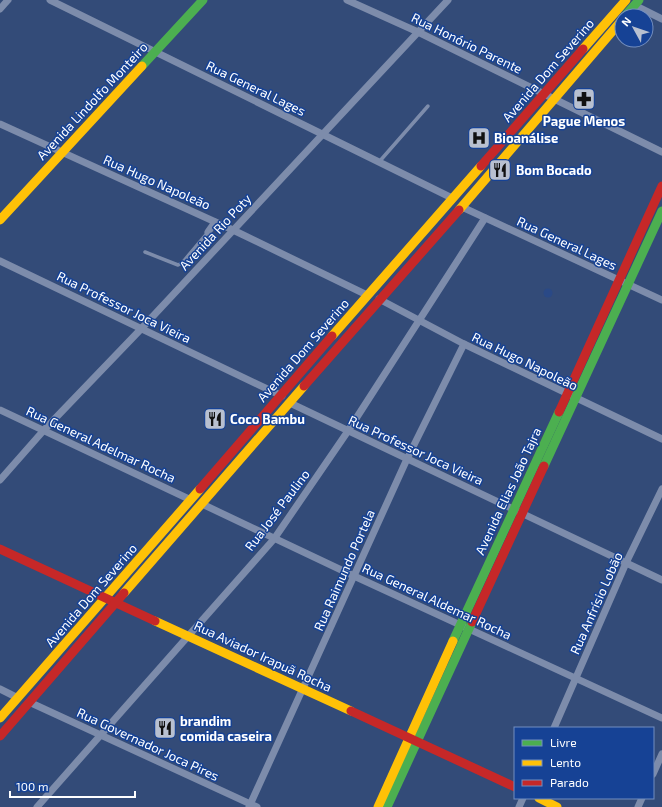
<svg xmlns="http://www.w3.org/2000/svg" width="662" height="807" viewBox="0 0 662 807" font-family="'Exo 2',sans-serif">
	<rect width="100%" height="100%" fill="#334b78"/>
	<circle fill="#2a4986" cx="548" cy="293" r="4.5"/>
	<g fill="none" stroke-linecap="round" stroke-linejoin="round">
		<g stroke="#7d8cab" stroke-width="3.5">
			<path d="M379 162 428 106"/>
			<path d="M145 252 178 265 182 263 208 232"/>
		</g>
		<g stroke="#7d8cab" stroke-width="7">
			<path d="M50 0 452 198"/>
			<path d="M347 0 418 32 662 152"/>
			<path d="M634 5 662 19"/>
			<path d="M0 9 8 0"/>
			<path d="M0 124 233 230 367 295"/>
			<path d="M462 207 662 300"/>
			<path d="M208 232 215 222"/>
			<path d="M0 261 282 396"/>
			<path d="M379 299 464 344 662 439"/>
			<path d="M290 403 662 580"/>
			<path d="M0 410 191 500"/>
			<path d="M0 480 44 430 141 329 448 0"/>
			<path d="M202 504 354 576 662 718"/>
			<path d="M0 689 18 698"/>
			<path d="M29 702 257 807"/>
			<path d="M554 728 626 563 662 489"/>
			<path d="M653 774 662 754"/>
			<path d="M37 807 274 539 348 431 485 218"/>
			<path d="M249 807 407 459 464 344"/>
			<path d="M519 807 523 798"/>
			<path d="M638 807 642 798"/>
		</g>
		<g stroke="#4caf50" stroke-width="9">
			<path d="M625 16 639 0"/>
			<path d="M142 66 203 0"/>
			<path d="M544 466 662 211"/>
			<path d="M453 641 559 412"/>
			<path d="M387 807 472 622"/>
		</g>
		<g stroke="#ffc107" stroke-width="9">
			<path d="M583 49 626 0"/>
			<path d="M459 210 622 20"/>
			<path d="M0 220 142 66"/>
			<path d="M332 336 481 166"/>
			<path d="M124 593 304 386"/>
			<path d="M155 621 351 711"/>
			<path d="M0 718 200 489"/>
			<path d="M539 798 557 807"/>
			<path d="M378 807 453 641"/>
		</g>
		<g stroke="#c62828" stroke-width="9">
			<path d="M481 166 583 49"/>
			<path d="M304 386 459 210"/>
			<path d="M559 412 662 186"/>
			<path d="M200 489 332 336"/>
			<path d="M0 549 155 621"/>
			<path d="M472 622 544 466"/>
			<path d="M351 711 515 787"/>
			<path d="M0 736 124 593"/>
		</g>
	</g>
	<defs>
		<g id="pharmacy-square" transform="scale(1.15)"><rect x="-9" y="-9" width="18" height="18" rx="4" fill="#b8c0d0" stroke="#164295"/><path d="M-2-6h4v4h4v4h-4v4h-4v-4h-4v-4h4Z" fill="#111"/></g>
		<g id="hospital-square" transform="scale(1.15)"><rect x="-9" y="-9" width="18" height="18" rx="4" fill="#b8c0d0" stroke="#164295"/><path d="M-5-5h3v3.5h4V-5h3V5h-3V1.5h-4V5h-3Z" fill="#111"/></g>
		<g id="restaurant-square" transform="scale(1.15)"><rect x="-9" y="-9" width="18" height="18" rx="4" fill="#b8c0d0" stroke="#164295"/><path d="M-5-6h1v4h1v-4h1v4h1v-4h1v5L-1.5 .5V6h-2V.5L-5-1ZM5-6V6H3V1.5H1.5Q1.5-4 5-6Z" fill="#111"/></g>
	</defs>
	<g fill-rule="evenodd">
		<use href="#pharmacy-square" x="584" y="99"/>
		<use href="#hospital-square" x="479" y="138"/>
		<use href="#restaurant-square" x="500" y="170"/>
		<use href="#restaurant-square" x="215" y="419"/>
		<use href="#restaurant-square" x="165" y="728"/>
	</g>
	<g text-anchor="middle" stroke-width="3" stroke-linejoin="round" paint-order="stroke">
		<g font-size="13" fill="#fff" stroke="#164295">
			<text transform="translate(467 43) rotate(26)" y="5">Rua Honório Parente</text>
			<text transform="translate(548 70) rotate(-49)" y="5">Avenida Dom Severino</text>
			<text transform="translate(256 88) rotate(26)" y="5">Rua General Lages</text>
			<text transform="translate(92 101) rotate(-47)" y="5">Avenida Lindolfo Monteiro</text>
			<text transform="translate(157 182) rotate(24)" y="5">Rua Hugo Napoleão</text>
			<text transform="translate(215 232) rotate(-47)" y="5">Avenida Rio Poty</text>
			<text transform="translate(567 243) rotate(25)" y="5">Rua General Lages</text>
			<text transform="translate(124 307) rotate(26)" y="5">Rua Professor Joca Vieira</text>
			<text transform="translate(303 350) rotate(-49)" y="5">Avenida Dom Severino</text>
			<text transform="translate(525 361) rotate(26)" y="5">Rua Hugo Napoleão</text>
			<text transform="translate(101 444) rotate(25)" y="5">Rua General Adelmar Rocha</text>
			<text transform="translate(416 450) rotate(25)" y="5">Rua Professor Joca Vieira</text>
			<text transform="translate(508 491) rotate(-65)" y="5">Avenida Elias João Tajra</text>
			<text transform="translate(277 510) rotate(-53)" y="5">Rua José Paulino</text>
			<text transform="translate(344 570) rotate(-66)" y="5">Rua Raimundo Portela</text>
			<text transform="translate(91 595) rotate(-49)" y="5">Avenida Dom Severino</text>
			<text transform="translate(437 601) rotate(25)" y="5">Rua General Aldemar Rocha</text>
			<text transform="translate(596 603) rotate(-66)" y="5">Rua Anfrísio Lobão</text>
			<text transform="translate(263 656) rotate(25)" y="5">Rua Aviador Irapuã Rocha</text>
			<text transform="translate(148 744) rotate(25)" y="5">Rua Governador Joca Pires</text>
		</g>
		<g font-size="13" font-weight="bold" fill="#fff" stroke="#164295" text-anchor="start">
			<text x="584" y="126" text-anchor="middle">Pague Menos</text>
			<text x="494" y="143">Bioanálise</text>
			<text x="516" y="175">Bom Bocado</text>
			<text x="230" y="424">Coco Bambu</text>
			<text x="180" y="726">brandim<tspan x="180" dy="15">comida caseira</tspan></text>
		</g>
	</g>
	<rect x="514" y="727" width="140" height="72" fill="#164295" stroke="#738ebf"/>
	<rect x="522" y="740" width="20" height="6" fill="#4caf50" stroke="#738ebf"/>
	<text x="550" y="747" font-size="12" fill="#ffffff">Livre</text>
	<rect x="522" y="760" width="20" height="6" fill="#ffc107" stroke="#738ebf"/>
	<text x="550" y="767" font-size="12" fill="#ffffff">Lento</text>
	<rect x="522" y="780" width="20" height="6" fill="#c62828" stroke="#738ebf"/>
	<text x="550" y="787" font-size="12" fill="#ffffff">Parado</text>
	<g transform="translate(634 28) rotate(310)"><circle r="19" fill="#164295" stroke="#738ebf"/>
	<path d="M0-3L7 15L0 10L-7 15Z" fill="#b8c0d0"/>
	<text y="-6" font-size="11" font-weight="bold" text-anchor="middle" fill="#ffffff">N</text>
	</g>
	<path d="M10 791v6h125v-6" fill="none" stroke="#ffffff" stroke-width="2"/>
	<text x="16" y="791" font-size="12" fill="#ffffff" stroke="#164295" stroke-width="3" paint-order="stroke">100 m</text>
</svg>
